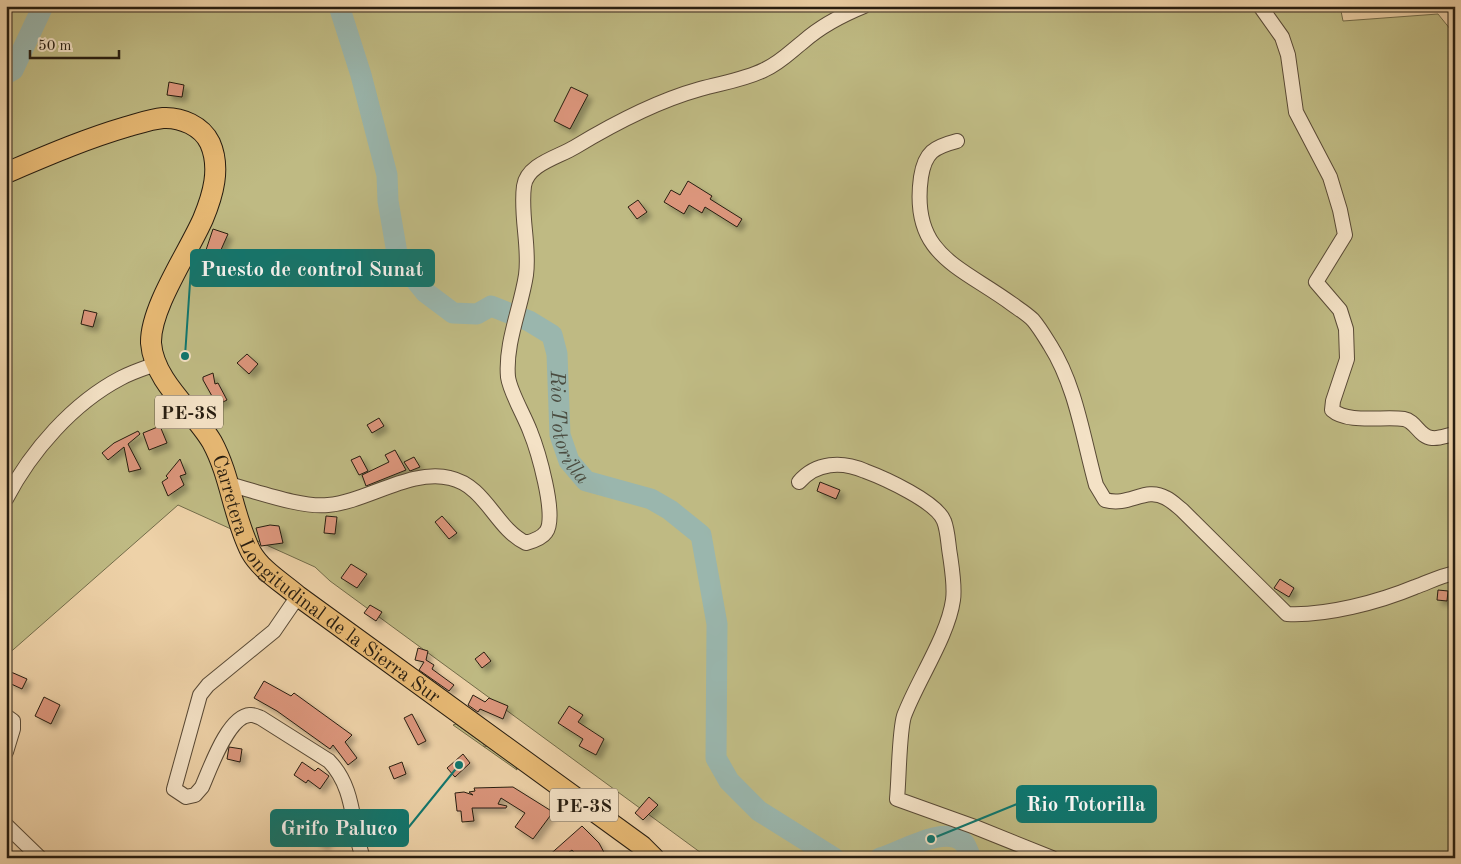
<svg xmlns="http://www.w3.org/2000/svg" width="1461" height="864" viewBox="0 0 1461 864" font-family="'Old Standard TT',serif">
	<defs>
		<filter id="shadow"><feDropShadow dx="4.5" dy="4.5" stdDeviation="2.5" flood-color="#0004"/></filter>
	</defs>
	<rect width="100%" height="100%" fill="#eed2a8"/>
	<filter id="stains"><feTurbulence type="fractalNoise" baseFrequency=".004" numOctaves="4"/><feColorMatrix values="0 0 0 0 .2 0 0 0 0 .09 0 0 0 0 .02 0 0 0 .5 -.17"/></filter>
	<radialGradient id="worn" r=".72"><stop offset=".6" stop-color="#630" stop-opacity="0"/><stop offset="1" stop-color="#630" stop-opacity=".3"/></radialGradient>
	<g fill="#bfba83" stroke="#736c4a">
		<path d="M6 6H1340L1343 21 1438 14 1455 35V858H708L330 581 315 567 178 505 6 656Z"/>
		<path d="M456 724 484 744V747L487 746 516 766 517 770 453 725Z"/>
	</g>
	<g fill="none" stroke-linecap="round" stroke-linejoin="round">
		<g stroke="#9ab6ad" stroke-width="21">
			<path id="s1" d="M339 6 361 75 387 175 388 201 397 253 404 266 425 292 453 313 477 314 491 306 529 321 552 335 557 354 560 435 569 461 586 481 651 499 670 510 701 535 717 624 716 758 729 781 759 811 834 858"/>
			<path d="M6 74 13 70 43 6"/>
			<path d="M880 858C900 853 946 823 964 843 967 847 969 854 971 858"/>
		</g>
	</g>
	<g fill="#dc967c" stroke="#271d10" filter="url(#shadow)">
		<path d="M169 82 184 85 182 97 167 95Z"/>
		<path d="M571 87 588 95 570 129 554 121Z"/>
		<path d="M688 181 712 196 710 199 742 219 737 227 705 207 702 213 689 205 684 214 664 202 671 190 680 195Z"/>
		<path d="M638 200 647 212 637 219 628 207Z"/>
		<path d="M213 229 228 234 216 261 204 256Z"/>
		<path d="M84 310 97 313 93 327 81 324Z"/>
		<path d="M247 354 258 364 249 374 237 363Z"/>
		<path d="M213 373 215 384 218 383 227 400 217 405 203 380V377Z"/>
		<path d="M379 418 384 426 372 433 367 425Z"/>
		<path d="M160 426 167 443 149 450 143 433Z"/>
		<path d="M138 431 140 434 128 444 141 469 129 472 124 447 108 460 102 453 114 443Z"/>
		<path d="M395 450 406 470 366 486 362 475 389 462 385 455Z"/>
		<path d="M360 456 368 471 359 475 351 460Z"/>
		<path d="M414 457 420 467 410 471 404 462Z"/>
		<path d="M180 459 186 474 180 476 184 485 168 496 162 482 168 478 166 476Z"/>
		<path d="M820 482 840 490 836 499 817 491Z"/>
		<path d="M326 516 337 517 335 534 324 533Z"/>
		<path d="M442 516 457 533 449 539 435 522Z"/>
		<path d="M270 525 279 526 283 543 261 546 256 528Z"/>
		<path d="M351 564 367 574 357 588 341 578Z"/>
		<path d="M1280 579 1294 588 1289 597 1274 588Z"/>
		<path d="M1438 590 1448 591 1447 601 1437 600Z"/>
		<path d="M370 605 382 612 376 621 364 613Z"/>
		<path d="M418 648 428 651 426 660 434 665 432 669 454 685 449 691 419 670 424 662 415 660Z"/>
		<path d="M484 652 491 661 482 668 475 659Z"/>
		<path d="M11 672 27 679 22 689 7 682Z"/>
		<path d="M264 681 291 696 294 693 352 735 345 742 357 758 348 765 333 745 330 749 277 711 254 698Z"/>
		<path d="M473 695 485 702 489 698 508 706 503 719 480 709 478 712 468 705Z"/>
		<path d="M44 697 60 705 51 724 35 716Z"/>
		<path d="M569 706 583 715 578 722 604 739 596 755 579 746 583 739 558 723Z"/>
		<path d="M412 714 426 741 418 745 404 718Z"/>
		<path d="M229 747 242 749 240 762 227 759Z"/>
		<path d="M463 754 470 763 455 777 447 768Z"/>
		<path d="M302 762 315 771 318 768 329 776 320 789 308 780 306 783 294 775Z"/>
		<path d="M402 762 406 774 394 779 389 767Z"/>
		<path d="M513 787 553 812 533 839 515 827 525 813 501 798 498 804 507 806 506 808H472L474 821 462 822 461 811H457L455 793 464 792 473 795 469 792 475 791 474 788Z"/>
		<path d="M649 797 658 805 643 820 635 813Z"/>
		<path d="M324 824 335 831 324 846 314 840Z"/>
		<path d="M582 826 599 843 607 858H579L572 850 561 858H546Z"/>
	</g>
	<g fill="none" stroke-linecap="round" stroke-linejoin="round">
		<g stroke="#594a36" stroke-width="16">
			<g id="minor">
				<path d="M1260 6 1282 37 1288 55 1296 112 1330 177 1340 210 1345 235 1316 282 1340 310 1346 329 1347 359 1333 401 1332 410C1348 424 1384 416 1404 419 1416 421 1419 437 1432 438 1439 439 1448 435 1455 434"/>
				<path d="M957 141C934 147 925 152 921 177 910 255 960 266 1012 304 1019 309 1027 314 1033 320 1039 327 1045 337 1050 345 1076 386 1083 438 1096 485L1105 500C1130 507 1145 486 1166 498 1172 501 1177 506 1182 510L1287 614C1326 616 1379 602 1415 587 1429 582 1440 576 1455 573"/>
				<path d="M799 482C816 462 842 461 865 471 884 478 937 502 944 521 948 531 948 544 950 555 952 569 955 587 953 600 948 636 917 681 904 716 899 733 899 779 897 799L975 827 1052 858"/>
				<path d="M228 484C256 491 301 508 328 505 366 502 412 468 450 478 486 486 495 528 526 543 533 541 542 538 546 532 558 517 537 448 530 431 524 415 510 392 508 377 505 343 521 308 526 275 530 247 520 215 524 186 527 164 559 157 575 147 613 124 657 101 700 89 721 83 744 80 764 70 780 63 790 52 804 41 821 26 842 15 864 6"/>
				<path d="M6 499C31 451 73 403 121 378 132 372 145 368 156 364"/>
				<path d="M298 596 274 631 208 685 200 695 174 789 186 797 195 795 202 787C210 769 228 716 250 715 253 714 258 717 261 718L329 761C356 789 351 826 363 858"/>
				<path d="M6 716 13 721V729L6 752"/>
				<path d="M6 825 40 858"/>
			</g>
		</g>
		<g stroke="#271d10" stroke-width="22">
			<g id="highway">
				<path id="s2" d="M6 173C46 156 85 139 126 127 137 124 151 119 163 118 181 117 202 126 210 143 221 168 213 195 203 219 188 253 150 308 151 343 154 382 194 411 212 442 231 477 233 517 251 552 261 570 283 583 298 596L642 846 654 858"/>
			</g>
		</g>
		<use href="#minor" stroke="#f4e2c6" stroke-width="14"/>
		<use href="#highway" stroke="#e7b974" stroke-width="20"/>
	</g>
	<g text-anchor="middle" stroke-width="5" stroke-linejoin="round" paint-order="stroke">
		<g fill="#f4e2c6" stroke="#645847" stroke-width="1">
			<rect x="155" y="395.5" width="68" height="33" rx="4"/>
			<rect x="550" y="788.5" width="68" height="33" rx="4"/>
		</g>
		<g font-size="19" font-weight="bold" fill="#271d10">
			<text x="189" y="419">PE-3S</text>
			<text x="584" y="812">PE-3S</text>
		</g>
		<g font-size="20" fill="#271d10" stroke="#f4e2c6">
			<text dy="7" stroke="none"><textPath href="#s2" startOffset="740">Carretera Longitudinal de la Sierra Sur</textPath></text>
		</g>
		<g font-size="21" font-style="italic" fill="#4a4b3f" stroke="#f4e2c6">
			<text dy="7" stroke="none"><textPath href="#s1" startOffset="541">Rio Totorilla</textPath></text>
		</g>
	</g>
	<path fill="none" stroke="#0f766e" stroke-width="2" d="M185 356L191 268M931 839L1017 804M459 765L408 828"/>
	<g fill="#0f766e" stroke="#f4e2c6" stroke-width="2">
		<circle cx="185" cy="356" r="5"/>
		<circle cx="931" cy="839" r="5"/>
		<circle cx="459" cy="765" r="5"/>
	</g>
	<g fill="#0f766e" stroke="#0f766e" stroke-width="2">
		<rect x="191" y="250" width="243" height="36" rx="5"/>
		<rect x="1017" y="786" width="139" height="36" rx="5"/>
		<rect x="271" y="810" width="137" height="36" rx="5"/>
	</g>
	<g font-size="21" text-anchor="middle" font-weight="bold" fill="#fff">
		<text x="312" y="276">Puesto de control Sunat</text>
		<text x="1086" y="811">Rio Totorilla</text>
		<text x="339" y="835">Grifo Paluco</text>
	</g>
	<rect width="1461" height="864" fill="none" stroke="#eed2a8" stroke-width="25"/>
	<rect x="8" y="8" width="1446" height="849" fill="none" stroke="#271d10" stroke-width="2.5"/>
	<rect x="12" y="12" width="1436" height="839" fill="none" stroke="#271d10"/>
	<path d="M30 50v8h89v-8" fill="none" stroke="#271d10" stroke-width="2.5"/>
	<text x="38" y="50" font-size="15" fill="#271d10" stroke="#f4e2c6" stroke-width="4" paint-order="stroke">50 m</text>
	<rect width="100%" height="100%" filter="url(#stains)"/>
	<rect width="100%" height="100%" fill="url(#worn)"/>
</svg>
